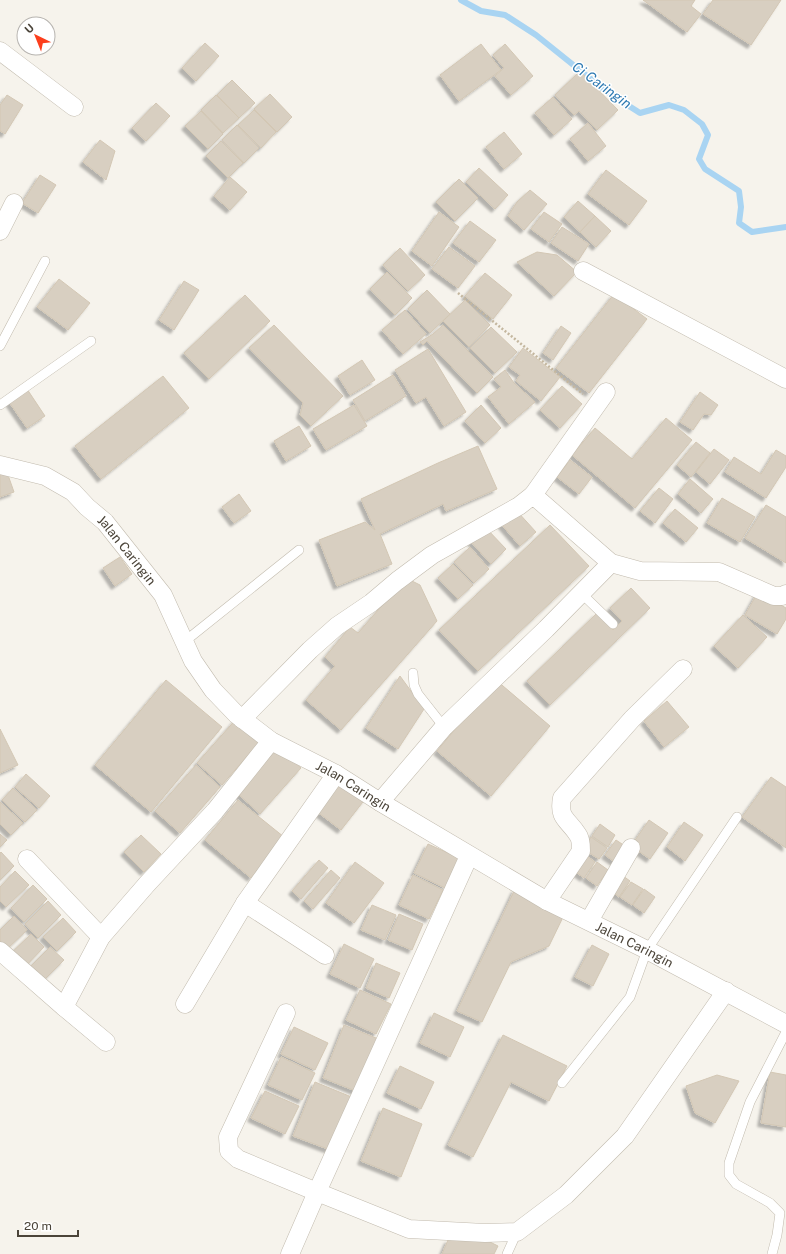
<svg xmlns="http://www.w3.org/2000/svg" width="786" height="1254" viewBox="0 0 786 1254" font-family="'Public Sans',sans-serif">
	<defs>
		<filter id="shadow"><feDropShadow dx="-3.5" dy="3.5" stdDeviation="1" flood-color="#0004"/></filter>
	</defs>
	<rect width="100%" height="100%" fill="#f6f3ec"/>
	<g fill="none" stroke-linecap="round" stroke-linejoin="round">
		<path stroke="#a9d4f2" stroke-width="6" d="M461 0 481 11 505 15 536 35 607 92 640 113 669 105 684 110 702 124 708 135 699 159 705 169 739 191 741 207 739 223 752 232 786 227"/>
	</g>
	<g fill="#d8cfc1" stroke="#d3c7b4" filter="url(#shadow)">
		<path d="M643 0H695L691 6 701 14 687 32Z"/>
		<path d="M713 0H781L751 45 703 14Z"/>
		<path d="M205 43 219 56 196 81 182 68Z"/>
		<path d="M481 44 501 70 459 101 440 75Z"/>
		<path d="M505 44 533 76 511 95 495 76 504 68 493 55Z"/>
		<path d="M580 71 618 110 597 130 579 111 574 115 555 95Z"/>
		<path d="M232 80 255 103 239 118 217 95Z"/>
		<path d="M270 94 292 117 277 132 254 109Z"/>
		<path d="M7 95 23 105 5 134 0 131V105Z"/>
		<path d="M216 95 239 118 223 133 201 110Z"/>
		<path d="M553 97 572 119 554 135 535 113Z"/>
		<path d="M156 103 170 116 146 141 132 128Z"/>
		<path d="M254 110 276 132 261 148 238 125Z"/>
		<path d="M201 111 223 134 208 149 185 126Z"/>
		<path d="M588 123 606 146 588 161 570 139Z"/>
		<path d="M237 125 259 148 244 163 222 140Z"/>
		<path d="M504 132 522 154 504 169 486 147Z"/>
		<path d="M100 140 115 151 106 180 83 162Z"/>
		<path d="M221 141 243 163 228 178 206 156Z"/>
		<path d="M479 168 508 195 495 209 466 182Z"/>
		<path d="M606 170 647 201 629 225 588 194Z"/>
		<path d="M40 175 56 185 38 213 22 203Z"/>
		<path d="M230 177 247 192 230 210 214 196Z"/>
		<path d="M459 179 478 198 455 221 436 202Z"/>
		<path d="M530 190 547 204 524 230 508 216 517 202Z"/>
		<path d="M578 201 595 216 580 232 564 217Z"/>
		<path d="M439 212 459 227 432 266 412 251Z"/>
		<path d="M544 212 562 224 549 242 531 229Z"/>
		<path d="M595 216 611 231 596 247 580 232Z"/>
		<path d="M470 221 496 240 479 262 453 243Z"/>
		<path d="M562 227 589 244 578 261 551 243Z"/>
		<path d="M449 247 475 266 458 288 432 269Z"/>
		<path d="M400 248 425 275 408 291 383 265Z"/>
		<path d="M537 252 557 255 577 272 554 296 517 262Z"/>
		<path d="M387 272 412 298 395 315 370 289Z"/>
		<path d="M485 273 512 295 493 319 465 296Z"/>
		<path d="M59 279 90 303 68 330 37 307Z"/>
		<path d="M184 281 199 290 174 330 159 320Z"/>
		<path d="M427 290 450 314 430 333 408 309Z"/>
		<path d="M614 294 647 319 589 393 556 368Z"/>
		<path d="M245 295 270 321 209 379 184 353Z"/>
		<path d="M465 300 490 325 469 347 443 321Z"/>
		<path d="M405 310 426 334 403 354 382 330Z"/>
		<path d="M274 325 343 396 311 426 300 415 303 403 249 348Z"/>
		<path d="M443 325 493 377 477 393 427 341 423 345 420 342 433 334Z"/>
		<path d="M561 326 571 333 553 360 543 353Z"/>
		<path d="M491 327 517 352 495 373 470 348Z"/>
		<path d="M523 348 560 377 541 401 516 381 520 375 509 367Z"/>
		<path d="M428 349 466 412 444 426 426 397 416 403 395 370Z"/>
		<path d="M362 360 375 380 350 395 338 376Z"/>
		<path d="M505 370 514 383 535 402 509 424 488 397 501 387 494 379Z"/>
		<path d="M393 375 406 396 365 421 353 400Z"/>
		<path d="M163 376 189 408 101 479 75 446Z"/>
		<path d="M562 386 582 404 560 428 540 410Z"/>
		<path d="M27 389 45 416 27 428 9 402Z"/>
		<path d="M700 392 718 405 711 415 704 414 693 430 680 422Z"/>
		<path d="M354 405 367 426 326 450 313 429Z"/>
		<path d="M481 405 501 428 485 443 465 421Z"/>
		<path d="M666 418 692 440 635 508 572 455 595 428 632 459Z"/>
		<path d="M299 426 311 446 286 461 274 441Z"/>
		<path d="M696 442 710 453 691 477 677 465Z"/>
		<path d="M478 446 497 489 446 511 443 504 380 534 392 564 337 586 319 540 365 522 375 530 361 499 438 463Z"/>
		<path d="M714 449 729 460 710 484 696 472Z"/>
		<path d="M776 450 786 456V467L766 498 725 472 734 457 761 474Z"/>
		<path d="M570 460 592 477 579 494 557 477Z"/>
		<path d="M0 470 8 475 14 492 0 497Z"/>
		<path d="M690 479 713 499 701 513 678 494Z"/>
		<path d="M659 488 673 499 655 523 640 511Z"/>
		<path d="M239 494 251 511 234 523 222 507Z"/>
		<path d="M722 498 755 517 740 542 707 523Z"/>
		<path d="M766 505 786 517V563L745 538Z"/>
		<path d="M675 509 698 528 686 542 663 523Z"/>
		<path d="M516 510 536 532 520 546 501 524Z"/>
		<path d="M550 525 589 566 478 671 439 630Z"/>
		<path d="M486 528 506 549 491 564 471 542Z"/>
		<path d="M470 547 489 569 474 583 454 562Z"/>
		<path d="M120 557 132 574 115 586 103 568Z"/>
		<path d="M453 564 473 585 458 599 438 578Z"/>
		<path d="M406 578 420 585 437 621 341 730 306 700 335 666 325 657 350 627 358 633Z"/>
		<path d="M631 588 650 608 550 705 527 681 597 613 613 630 622 621 610 608Z"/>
		<path d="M758 592 786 608V619L777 634 745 615Z"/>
		<path d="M743 615 767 637 738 668 714 646Z"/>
		<path d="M400 676 424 709 398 749 366 728Z"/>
		<path d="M166 680 222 727 151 812 95 765Z"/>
		<path d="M496 680 550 726 491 796 437 751Z"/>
		<path d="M667 701 689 727 664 747 644 721Z"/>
		<path d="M238 717 262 739 222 785 197 763Z"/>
		<path d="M0 729 18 765 0 773Z"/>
		<path d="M276 746 301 768 260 814 236 792Z"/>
		<path d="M196 765 220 787 180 833 155 811Z"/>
		<path d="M26 774 50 796 39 808 15 787Z"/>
		<path d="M771 777 786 787V848L742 817Z"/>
		<path d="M341 779 366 798 341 830 316 811Z"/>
		<path d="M13 788 37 810 25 822 2 800Z"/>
		<path d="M238 800 284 837 251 878 205 840Z"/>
		<path d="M0 802 23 823 11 835 0 824Z"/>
		<path d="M649 820 668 833 650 859 631 846Z"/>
		<path d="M684 822 703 835 685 861 667 847Z"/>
		<path d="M600 824 615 835 608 847 592 836Z"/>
		<path d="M0 834 7 840 0 847Z"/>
		<path d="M141 835 161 854 144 872 124 852Z"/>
		<path d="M591 837 607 848 599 859 583 849Z"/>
		<path d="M616 840 628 848 616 863 605 855Z"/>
		<path d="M428 844 459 858 445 888 414 873Z"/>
		<path d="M1 852 14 866 0 880V853Z"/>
		<path d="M584 854 595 862 584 878 573 870Z"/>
		<path d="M319 860 328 868 301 899 292 891Z"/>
		<path d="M355 862 384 883 354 923 326 903Z"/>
		<path d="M597 862 608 870 597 886 586 878Z"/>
		<path d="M331 870 340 878 313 909 304 901Z"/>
		<path d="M15 871 29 885 6 907 0 901V887Z"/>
		<path d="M619 873 630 881 619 897 608 889Z"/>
		<path d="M413 875 443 890 429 919 399 905Z"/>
		<path d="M631 882 643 889 632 905 620 897Z"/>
		<path d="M33 885 47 899 24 922 11 908Z"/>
		<path d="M515 889 565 913 549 946 511 962 482 1022 457 1011Z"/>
		<path d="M644 889 655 897 644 913 633 905Z"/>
		<path d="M48 901 61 915 38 938 25 924Z"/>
		<path d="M372 905 396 915 385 940 361 930Z"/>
		<path d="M399 914 423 924 412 950 388 940Z"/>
		<path d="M14 916 27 930 4 952 0 948V930Z"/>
		<path d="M63 918 76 932 57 951 43 937Z"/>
		<path d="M31 934 44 947 22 970 8 956Z"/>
		<path d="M344 944 374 959 360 988 330 974Z"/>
		<path d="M592 945 609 954 593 986 575 977Z"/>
		<path d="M50 947 64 960 41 983 28 969Z"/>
		<path d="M376 963 400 973 389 998 366 988Z"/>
		<path d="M360 990 391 1004 376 1034 346 1020Z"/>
		<path d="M434 1013 464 1027 450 1057 420 1043Z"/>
		<path d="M344 1025 381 1040 358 1092 323 1078Z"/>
		<path d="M294 1027 328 1043 315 1070 281 1054Z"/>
		<path d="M503 1035 567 1066 549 1101 511 1082 473 1157 448 1145Z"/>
		<path d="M281 1057 315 1073 302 1100 268 1085Z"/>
		<path d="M400 1066 434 1082 421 1109 387 1093Z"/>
		<path d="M770 1072 786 1075V1127L761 1123Z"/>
		<path d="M717 1075 739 1081 715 1123 695 1113 686 1086Z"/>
		<path d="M315 1082 354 1098 333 1151 293 1136Z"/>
		<path d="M265 1091 299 1106 285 1134 251 1118Z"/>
		<path d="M383 1108 422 1124 401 1177 361 1161Z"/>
		<path d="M448 1240 488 1241 498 1246 494 1254H442Z"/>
	</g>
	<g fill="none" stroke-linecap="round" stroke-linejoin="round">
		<g stroke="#c2bbae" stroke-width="10">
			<g id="service">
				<path d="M0 346 45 261"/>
				<path d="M0 405 91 341"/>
				<path d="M581 593 613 624"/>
				<path d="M184 642 299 550"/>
				<path d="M413 673 414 685 418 694 444 727"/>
				<path d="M562 1083 630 997 647 950 737 817"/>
				<path d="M507 1254 517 1232"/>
				<path d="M772 1254 777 1235 780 1213 770 1203 736 1184 729 1175V1163L750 1102 786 1032"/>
			</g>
		</g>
		<g stroke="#c2bbae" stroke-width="19">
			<g id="minor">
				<path d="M0 51 74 107"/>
				<path d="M0 231 14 203"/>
				<path d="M583 271 786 379"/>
				<path id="s1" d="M0 465 45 476 73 492 87 507 105 522 163 595 193 661 213 690 236 714 271 741 336 774 380 802 547 901 647 950 786 1024"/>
				<path d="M533 495 606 392"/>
				<path d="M242 719 310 650 337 626 371 603 397 581 432 555 519 506 533 495 611 563 640 571 719 572 774 596H782L786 594"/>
				<path d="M380 802 444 727 546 629 611 563"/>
				<path d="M27 859 101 937"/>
				<path d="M547 901 581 851C581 846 581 839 578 835 568 819 558 819 562 798L632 719 683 669"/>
				<path d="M589 921 631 848"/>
				<path d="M0 951 64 1007 101 937 147 884 215 811 271 741"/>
				<path d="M325 955 245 903 336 774"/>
				<path d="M185 1004 245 903"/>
				<path d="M64 1007 106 1042"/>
				<path d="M286 1013 228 1137 229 1151 238 1159 317 1192 409 1229 485 1233 517 1232 566 1195 625 1136 726 991"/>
				<path d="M290 1254 317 1192 469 856"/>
			</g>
		</g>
		<path stroke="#c4b79f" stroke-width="2.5" stroke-dasharray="2 2" stroke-linecap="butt" d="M458 293 583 394"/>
		<use href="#service" stroke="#fff" stroke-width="9"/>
		<use href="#minor" stroke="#fff" stroke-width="18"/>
	</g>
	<g text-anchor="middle" stroke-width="3" stroke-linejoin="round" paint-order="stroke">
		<g font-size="13" fill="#4b4439" stroke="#fff">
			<text dy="5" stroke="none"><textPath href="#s1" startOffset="158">Jalan Caringin</textPath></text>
			<text dy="5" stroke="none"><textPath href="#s1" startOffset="495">Jalan Caringin</textPath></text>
			<text dy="5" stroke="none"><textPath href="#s1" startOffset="818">Jalan Caringin</textPath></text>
		</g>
		<g font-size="14" font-style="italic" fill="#2e7ab2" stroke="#fff">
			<text transform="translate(602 85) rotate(36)" y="5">Ci Caringin</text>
		</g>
	</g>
	<g transform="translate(36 36) rotate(317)"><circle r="19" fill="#ffffff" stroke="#b7b4b0"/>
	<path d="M0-3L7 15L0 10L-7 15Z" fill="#fc3f1d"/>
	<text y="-6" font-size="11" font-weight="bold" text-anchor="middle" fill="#4b4439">U</text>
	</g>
	<path d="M18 1230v6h60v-6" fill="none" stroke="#4b4439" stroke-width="2"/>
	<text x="24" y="1230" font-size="12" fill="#4b4439" stroke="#ffffff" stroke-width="3" paint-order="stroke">20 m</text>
</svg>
